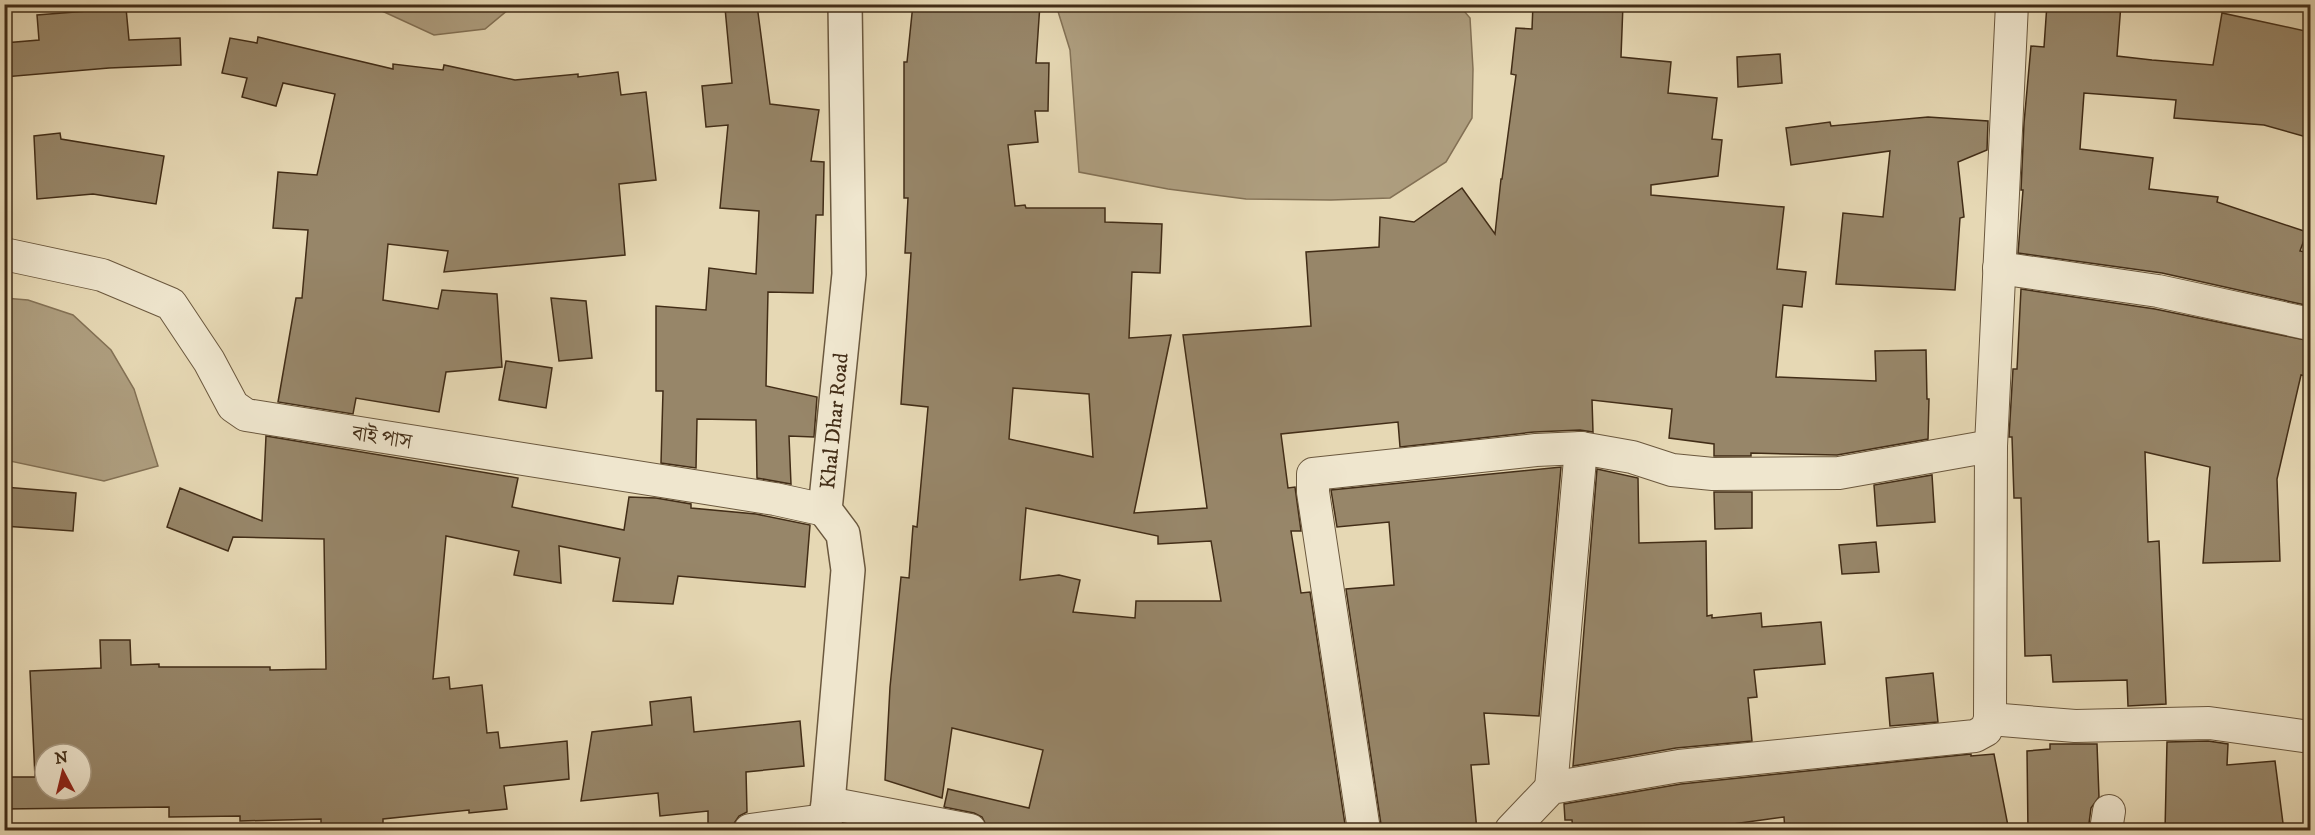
<svg xmlns="http://www.w3.org/2000/svg" width="2315" height="835" viewBox="0 0 2315 835" font-family="'IM FELL DW Pica','Noto Serif Bengali',serif">
	<rect width="100%" height="100%" fill="#e6d8b4"/>
	<filter id="stains"><feTurbulence type="fractalNoise" baseFrequency=".00333" numOctaves="4"/><feColorMatrix values="0 0 0 0 .2 0 0 0 0 .09 0 0 0 0 .02 0 0 0 .5 -.17"/></filter>
	<radialGradient id="worn" r=".72"><stop offset=".6" stop-color="#630" stop-opacity="0"/><stop offset="1" stop-color="#630" stop-opacity=".3"/></radialGradient>
	<g fill="#ae9e7f" stroke="#837155" stroke-width="1.5">
		<path d="M369 5H514L485 29 434 35Z"/>
		<path d="M1056 5H1459L1470 18 1473 69 1472 118 1446 162 1390 198 1331 200 1246 199 1168 189 1079 172 1070 50Z"/>
		<path d="M4 298 28 300 73 315 111 350 134 389 158 466 104 481 5 460Z"/>
	</g>
	<g fill="#978669" stroke="#422d17" stroke-width="1.5" fill-rule="evenodd">
		<path d="M913 4H1040L1036 63H1049L1048 111H1035L1038 142 1008 145 1015 206 1025 205 1026 208H1105V222L1162 224 1160 273 1132 272 1129 338 1171 335 1134 513 1207 508 1183 335 1311 326 1306 252 1379 247 1380 217 1414 222 1462 188 1495 234 1501 179H1502L1516 75 1511 74 1516 28 1532 29 1533 4H1623L1621 57 1671 62 1668 93 1717 98 1712 139 1722 140 1718 176 1651 185V195L1784 207 1777 269 1806 272 1802 307 1783 305 1776 377 1876 381 1875 351 1926 350 1927 399H1929L1928 439 1837 455 1751 453V456H1714V444L1669 438 1672 409 1592 400 1593 432 1580 430 1534 432 1400 447 1398 422 1281 434 1288 488 1295 487 1301 531H1291L1301 593 1310 592 1346 831H1003L987 827 982 817 974 813 944 807 948 789 1029 808 1043 750 952 728 942 798 885 780 890 687 901 577 909 578 913 526 917 527 928 407 901 404 911 253H905L908 198H904V62H907ZM1013 388 1089 394 1093 457 1009 439ZM1026 508 1158 536V544L1211 541 1221 601H1136L1135 618 1073 612 1080 580 1059 575 1020 580Z"/>
		<path d="M2047 4H2121L2117 56 2152 60 2213 65 2222 13 2310 32V138L2264 125 2174 118 2176 100 2084 93 2080 149 2153 158 2149 189 2218 197 2217 202 2307 232 2300 251 2310 253V306L2162 273 2018 253 2023 190H2021L2024 123 2031 46 2044 47Z"/>
		<path d="M757 5 770 104 819 110 811 161 824 162 823 215H816L813 293 768 292 766 386 817 397 814 437 789 436 791 484 757 478 756 420 697 419 696 468 661 463 663 391H656V306L706 310 709 268 756 274 759 211 720 208 728 125 706 127 702 86 732 83 725 8Z"/>
		<path d="M126 8 129 40 180 38 181 65 109 68 4 77V43L39 40 37 15Z"/>
		<path d="M258 37 393 69V64L443 70 444 65 515 80 578 74V77L618 72 621 95 646 92 656 180 619 184 625 255 444 272 448 251 388 244 383 300 438 309 442 290 497 294 502 367 446 372 439 412 356 398 353 414 278 402 296 298H302L308 230 273 228 278 172 317 175 335 94 283 83 276 106 242 97 247 78 222 73 230 38 257 43Z"/>
		<path d="M1780 54 1782 83 1738 87 1737 57Z"/>
		<path d="M1928 117 1988 121 1987 150 1958 162 1964 217 1960 218 1955 290 1836 284 1843 213 1883 217 1890 151 1791 165 1786 128 1830 122 1831 126Z"/>
		<path d="M60 133 61 139 164 156 156 204 93 194 37 199 34 136Z"/>
		<path d="M2021 289 2155 309 2310 341V377L2301 375 2277 479 2280 561 2203 563 2210 467 2145 452 2148 542 2159 541 2166 704 2128 706 2127 680 2053 682 2051 655 2025 656 2021 498H2014L2012 437H2009L2013 369H2017Z"/>
		<path d="M551 298 586 301 592 358 559 361Z"/>
		<path d="M506 361 552 368 546 408 499 400Z"/>
		<path d="M266 436 518 478 512 507 624 530 629 497 656 498 691 504V508L756 514 810 525 805 587 678 576 673 604 613 601 620 558 559 546 561 583 514 575 519 551 446 536 433 679 449 677 450 689 482 685 487 733 498 732 500 748 567 741 569 779 504 786 507 809 469 813V810L383 819V826L321 827V819L240 821V816L169 817V807L4 809V777H35L30 671 101 668 100 640H130L131 665 159 664V667H270V670L326 669 324 539 233 537 228 551 167 527 180 488 262 521ZM45 754H81V790H45Z"/>
		<path d="M1561 467 1539 716 1484 713 1489 764 1471 765 1477 831H1382L1346 589 1394 585 1389 522 1337 527 1331 490Z"/>
		<path d="M1597 469 1638 478 1639 543 1706 541 1707 616 1712 615V618L1761 613 1762 627 1821 622 1825 664 1754 670 1757 697 1748 698 1752 741 1676 748 1573 766Z"/>
		<path d="M1932 475 1935 522 1877 526 1874 485Z"/>
		<path d="M4 487 76 493 73 531 4 526Z"/>
		<path d="M1714 492H1752V528L1715 529Z"/>
		<path d="M1876 542 1879 572 1842 574 1839 545Z"/>
		<path d="M1933 673 1938 722 1890 726 1886 678Z"/>
		<path d="M691 697 694 732 800 721 804 766 746 772 747 812 739 816 733 825 708 826V811L660 816 658 793 581 801 592 732 652 725 650 702Z"/>
		<path d="M2208 741 2228 744 2227 765 2275 761 2284 831H2165L2167 742Z"/>
		<path d="M2050 744H2097L2099 797 2091 808 2088 831H2028L2027 751 2050 749Z"/>
		<path d="M1971 754V756L1994 754 2009 831H1785L1784 817 1682 831H1573L1572 820H1565L1564 804 1681 784Z"/>
	</g>
	<g fill="none" stroke-linecap="round" stroke-linejoin="round">
		<g stroke="#6b583e" stroke-width="34">
			<g id="minor">
				<path d="M4 254 102 275 171 304 209 361 233 406 246 415 775 499 825 510"/>
				<path d="M1999 268 2158 291 2310 324"/>
				<path d="M1990 719 2075 726 2209 723 2310 737"/>
				<path d="M1551 788 1581 448"/>
				<path d="M828 803 970 830"/>
				<path d="M750 830 825 820"/>
				<path d="M1364 830 1313 492V474L1536 450 1581 448 1632 457 1672 470 1713 474 1839 473 1991 446"/>
				<path d="M1511 830 1551 788 1679 766 1975 736 1986 730 1990 719 1991 446 2012 4"/>
				<path d="M2106 830 2109 811"/>
			</g>
		</g>
		<g stroke="#6b583e" stroke-width="36">
			<g id="tertiary">
				<path id="s1" d="M824 830 828 803 848 570 843 534 825 510 849 274 845 4"/>
			</g>
		</g>
		<use href="#minor" stroke="#efe6ce" stroke-width="32"/>
		<use href="#tertiary" stroke="#efe6ce" stroke-width="33"/>
	</g>
	<g text-anchor="middle" stroke-width="5" stroke-linejoin="round" paint-order="stroke">
		<g font-size="21" fill="#422d17" stroke="#efe6ce">
			<text dy="7" stroke="none"><textPath href="#s1" startOffset="417">Khal Dhar Road</textPath></text>
			<text transform="translate(382 437) rotate(9)" y="7">বাই পাস</text>
		</g>
	</g>
	<rect width="2315" height="835" fill="none" stroke="#e6d8b4" stroke-width="24"/>
	<rect x="6" y="6" width="2303" height="823" fill="none" stroke="#422d17" stroke-width="3"/>
	<rect x="12" y="12" width="2291" height="811" fill="none" stroke="#422d17" stroke-width="1.5"/>
	<g transform="translate(63 772) rotate(353)"><circle r="28" fill="#efe6ce" stroke="#aa9c85" stroke-width="1.5"/>
	<path d="M0-4.5L10 22L0 15L-10 22Z" fill="#8f2418"/>
	<text y="-9" font-size="16" font-weight="bold" text-anchor="middle" fill="#422d17">N</text>
	</g>
	<rect width="100%" height="100%" filter="url(#stains)"/>
	<rect width="100%" height="100%" fill="url(#worn)"/>
</svg>
